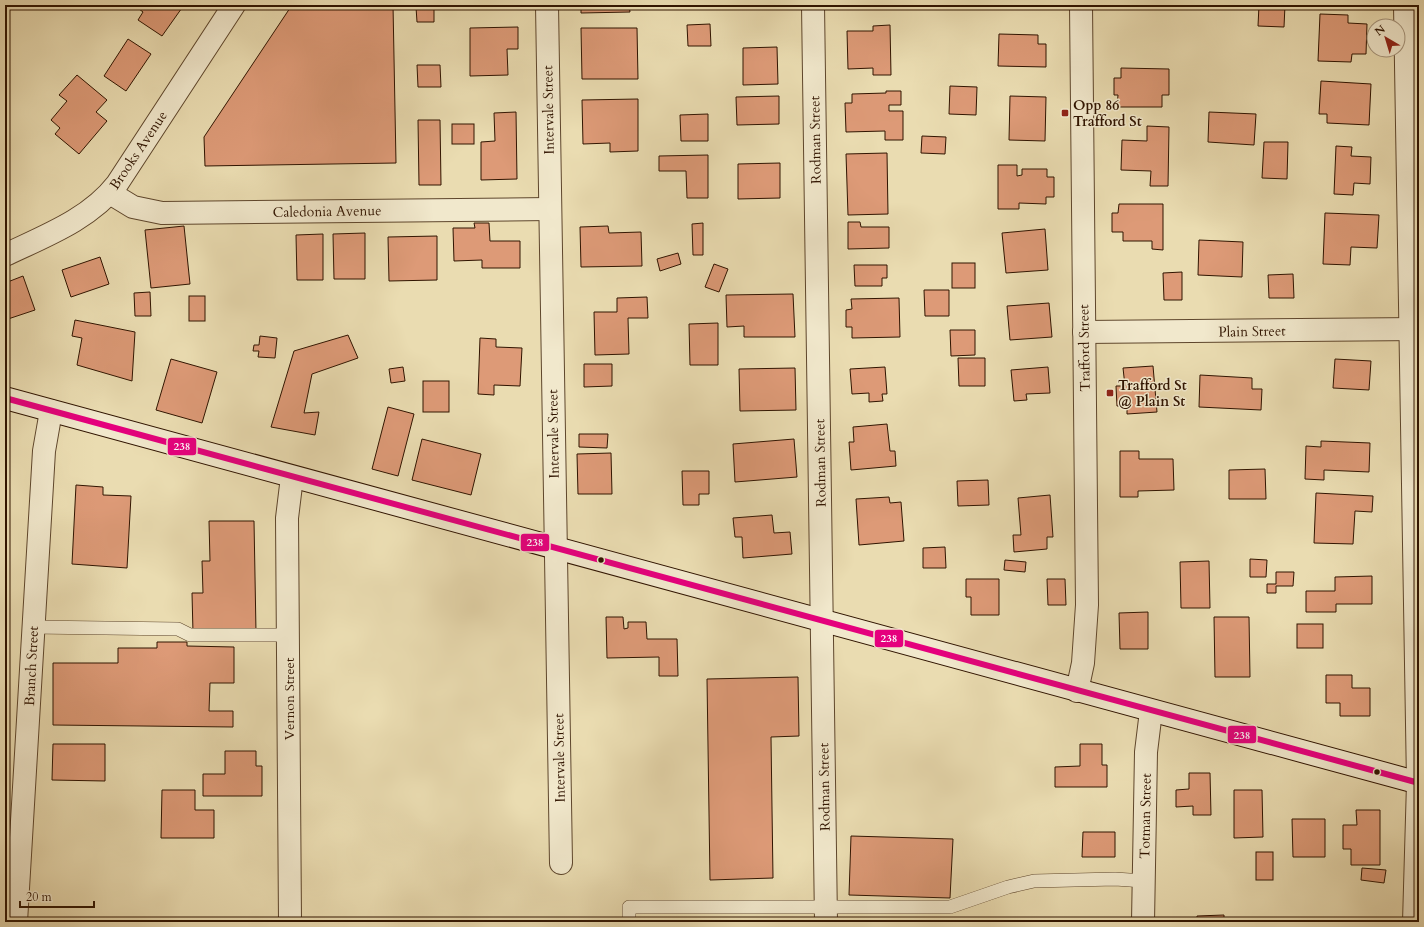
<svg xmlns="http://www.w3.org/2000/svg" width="1424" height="927" viewBox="0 0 1424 927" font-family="Cardo,serif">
	<rect width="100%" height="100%" fill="#eadcb1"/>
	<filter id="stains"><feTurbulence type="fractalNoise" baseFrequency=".005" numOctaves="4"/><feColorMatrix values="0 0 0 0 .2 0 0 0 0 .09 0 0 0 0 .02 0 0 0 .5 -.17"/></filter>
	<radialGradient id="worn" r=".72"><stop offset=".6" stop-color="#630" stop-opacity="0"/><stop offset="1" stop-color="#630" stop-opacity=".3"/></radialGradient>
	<g fill="#dd9a77" stroke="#301400">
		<path d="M134 5H184L162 36 138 20 143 12Z"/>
		<path d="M292 5H393L396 163 205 166 204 137Z"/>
		<rect x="460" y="5" width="52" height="3"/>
		<path d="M581 5H629L630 12 581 13Z"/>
		<path d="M847 5H892V8L847 9Z"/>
		<path d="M1130 5H1158V9H1129Z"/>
		<path d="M1259 5H1285L1284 27 1258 26Z"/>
		<path d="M416 7H434V22H417Z"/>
		<path d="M1320 14 1348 15V23L1367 24 1366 54H1352L1351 62 1318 61Z"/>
		<path d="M710 24 711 46H688L687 25Z"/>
		<path d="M890 25 891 75H873V68L848 69 847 31H873V26Z"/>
		<path d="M518 27V49H507L508 75 470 76V28Z"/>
		<path d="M581 28H637L638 79H582Z"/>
		<path d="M999 34 1038 35V44H1046V67L998 66Z"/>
		<path d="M128 39 151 54 126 91 104 76Z"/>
		<path d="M777 47 778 84 743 85V48Z"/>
		<path d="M417 65H440L441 87H418Z"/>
		<path d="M1121 68 1169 69V95H1162V107H1117L1118 95H1114V78H1121Z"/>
		<path d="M77 75 107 100 96 112 107 121 79 154 55 134 60 128 51 120 67 101 59 95Z"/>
		<path d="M1321 81 1371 84 1369 125 1327 123V114H1319Z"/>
		<path d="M950 86 977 87 976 115 949 114Z"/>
		<path d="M886 91H901V105H889V111H903V140H885V131L846 132 845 103H852V94L886 93Z"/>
		<path d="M779 96V124L737 125 736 97Z"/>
		<path d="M1010 96 1046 97 1045 141 1009 140Z"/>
		<path d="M638 99V151L610 152V143L583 144 582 100Z"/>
		<path d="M516 112 517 179 481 180V142L495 141 494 113Z"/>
		<path d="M1209 112 1256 114 1254 145 1208 142Z"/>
		<path d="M708 114V141H681L680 115Z"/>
		<path d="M418 120H440L441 185H419Z"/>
		<rect x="452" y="124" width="22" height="20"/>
		<path d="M1147 126 1169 127 1168 186H1150L1151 171 1121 170 1122 140 1147 141Z"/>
		<path d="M922 136 946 137 945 154 921 153Z"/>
		<path d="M1264 142H1288L1287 179 1262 178Z"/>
		<path d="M1336 146 1352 147 1351 156 1371 157 1370 184 1354 183 1353 195 1334 194Z"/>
		<path d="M887 153 888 214 848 215 846 154Z"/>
		<path d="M708 155V198H687L686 171H659V156Z"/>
		<path d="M780 163V198L738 199V164Z"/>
		<path d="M998 165H1017V176L1022 175V169H1047V177H1054V197H1046V204L1019 203V209H998Z"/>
		<path d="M1119 204H1163V250L1152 249V241H1123V232H1112V213H1118Z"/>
		<path d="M1325 213 1379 215 1377 248 1351 247 1350 265 1323 264Z"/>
		<path d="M848 222H860L861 227H889V248L848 249Z"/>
		<path d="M474 223H489L490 241H520V268H482V260L454 261 453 228H475Z"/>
		<path d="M703 223V255H693L692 224Z"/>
		<path d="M184 226 190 284 151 288 145 230Z"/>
		<path d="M608 226 609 233 641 232 642 266 581 267 580 227Z"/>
		<path d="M1045 229 1048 270 1006 273 1002 233Z"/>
		<path d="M365 233V279H334L333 234Z"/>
		<path d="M323 234V280H297L296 235Z"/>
		<path d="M437 236V280L389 281 388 237Z"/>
		<path d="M1199 240 1243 242 1242 277 1198 275Z"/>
		<path d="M678 253 681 264 660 271 657 259Z"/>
		<path d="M100 257 109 284 71 297 62 270Z"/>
		<rect x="952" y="263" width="23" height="25"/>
		<path d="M714 264 728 269 719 292 705 287Z"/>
		<path d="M854 265H887V278H882V286H855Z"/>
		<path d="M1182 272V300H1164L1163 273Z"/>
		<path d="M1293 274 1294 298H1269L1268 275Z"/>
		<path d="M23 276 35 310 5 320V283Z"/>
		<path d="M924 290H949V316H925Z"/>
		<path d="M150 292 151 316H135L134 293Z"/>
		<path d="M793 294 795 337H744V326L727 327 726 295Z"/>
		<rect x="189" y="296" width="16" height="25"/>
		<path d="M647 297 648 318H628L629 354 595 355 594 312H617V298Z"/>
		<path d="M899 298 900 337 852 338V327H846V310L852 309 851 299Z"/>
		<path d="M1049 303 1052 337 1010 340 1007 306Z"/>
		<path d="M75 320 135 332 132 381 77 365 82 338 72 336Z"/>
		<path d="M718 323V365H690L689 324Z"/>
		<path d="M950 330H975V355L951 356Z"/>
		<path d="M348 335 358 358 312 374 304 413 319 412 315 435 271 427 294 351Z"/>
		<path d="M260 336 277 338 275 358 258 357 259 351H253L254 345H259Z"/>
		<path d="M480 338 496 339V347L522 348 520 386 494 385V395L478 394Z"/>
		<path d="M958 358H985V386H959Z"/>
		<path d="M171 359 217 372 202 423 156 410Z"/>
		<path d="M1335 359 1371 361 1369 390 1333 388Z"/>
		<path d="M584 364H612V386L584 387Z"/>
		<path d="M1153 366 1157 412 1127 414V406H1117L1116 386H1125L1123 368Z"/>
		<path d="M403 367 405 381 391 383 389 369Z"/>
		<path d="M885 367 887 394H882L883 401 869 402V393L852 394 850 369Z"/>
		<path d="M1048 367 1050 393 1026 394 1027 400 1014 401 1011 370Z"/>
		<path d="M795 368 796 410 740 411 739 369Z"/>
		<path d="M1200 375 1252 378V389H1262L1261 410 1199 407Z"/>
		<rect x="423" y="381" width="26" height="31"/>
		<path d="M388 407 414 414 398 476 372 469Z"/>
		<path d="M887 424 890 451H895L896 466 851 470 849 442H854L853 427Z"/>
		<path d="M579 434H608L607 448 579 447Z"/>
		<path d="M422 439 481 454 471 495 412 480Z"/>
		<path d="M794 439 797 477 735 482 733 444Z"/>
		<path d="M1321 441 1370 443 1369 472 1324 470V480L1305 479 1306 446 1321 447Z"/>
		<path d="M5 444 9 445 5 463Z"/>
		<path d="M1120 451H1139V459H1173L1174 490 1138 491V497H1120Z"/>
		<path d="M611 453 612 494H578L577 454Z"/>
		<path d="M1265 469 1266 499H1229V470Z"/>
		<path d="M682 471H709V494H699V505H683Z"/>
		<path d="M988 480 989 505 958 506 957 481Z"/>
		<path d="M76 485 103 487V495L131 496 127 568 72 564Z"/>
		<path d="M1316 493 1373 496 1372 512 1355 511 1353 544 1314 543Z"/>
		<path d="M1050 495 1053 537H1047V549L1014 552 1013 535H1021L1018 498Z"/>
		<path d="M889 497 890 503 901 502 904 541 859 545 856 499Z"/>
		<path d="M772 515 774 533 790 532 792 554 743 558 742 537H735L733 518Z"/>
		<path d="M209 521H254L256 632 193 633 192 593H203L202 561H210Z"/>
		<path d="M945 547 946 568H923V548Z"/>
		<path d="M1250 559 1267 560 1266 577H1250Z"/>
		<path d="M1005 560 1026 562 1025 572 1004 570Z"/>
		<path d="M1209 561 1210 608H1181L1180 562Z"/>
		<path d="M1276 572H1294L1293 586H1276V593H1267V584H1276Z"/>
		<path d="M1372 576V604H1336V612H1306V591H1335V577Z"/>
		<path d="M966 579H999V615H971V597H966Z"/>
		<path d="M1047 579H1065L1066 605H1048Z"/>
		<path d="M1148 612V649H1120L1119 613Z"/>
		<path d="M606 617H623L624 629 628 628V622H646L647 639H677L678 676H659V657L607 658Z"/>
		<path d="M1214 617H1249L1250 677H1215Z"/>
		<rect x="1297" y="624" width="26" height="24"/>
		<path d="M157 642H187V646L234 647V683H210L209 711H233V727L53 725V663H118V648H157Z"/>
		<path d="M1326 675H1352V688H1370V716H1340V703H1326Z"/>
		<path d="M798 677 799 736 771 737 773 878 710 880 707 679Z"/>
		<path d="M53 744H105V781L52 780Z"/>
		<path d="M1080 744H1102V765H1107V787H1055V767L1080 766Z"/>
		<path d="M225 751H256V766H262V796H203V774H225Z"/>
		<path d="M1189 773H1210L1211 815H1193V806L1176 807V790L1189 789Z"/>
		<path d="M162 790H195V810H214V838H161Z"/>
		<path d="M1234 790H1262L1263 837 1234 838Z"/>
		<path d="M1356 810H1380V865H1351V849H1343V825H1357Z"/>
		<path d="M1292 819H1325V857H1293Z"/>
		<path d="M1083 832H1115V857H1082Z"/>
		<path d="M851 836 953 839 950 898 849 895Z"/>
		<rect x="1256" y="852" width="17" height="28"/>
		<path d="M1362 868 1386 870 1384 883 1361 880Z"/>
		<path d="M1224 915V922H1197V916Z"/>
	</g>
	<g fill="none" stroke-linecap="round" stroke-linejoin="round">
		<g stroke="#5e462c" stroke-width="14">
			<g id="service">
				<path d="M33 627 178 629 190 635H288"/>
				<path d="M629 922V907H950L1008 887 1034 881 1115 879 1144 881"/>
			</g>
		</g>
		<g stroke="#5e462c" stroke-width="24">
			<g id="minor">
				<path d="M547 5 561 863"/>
				<path d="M813 5 826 922"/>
				<path d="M1405 5 1418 783 1414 922"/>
				<path d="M110 193 133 207 162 213 549 209"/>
				<path d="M1084 332 1419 329"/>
				<path d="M1077 691 1083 663 1087 605 1081 5"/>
				<path d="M16 922 44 451 51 411"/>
				<path d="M290 922 287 518 292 477"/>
				<path d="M1143 922 1146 752 1151 711"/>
			</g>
		</g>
		<g stroke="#5e462c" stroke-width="24">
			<path id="tertiary" d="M5 255C45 236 90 219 117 184L234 5"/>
		</g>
		<g stroke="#301400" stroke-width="24">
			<path id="secondary" d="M5 398 1419 783"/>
		</g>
		<use href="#service" stroke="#f1e8cc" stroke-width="13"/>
		<use href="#minor" stroke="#f1e8cc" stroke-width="22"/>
		<use href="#tertiary" stroke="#f1e8cc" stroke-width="22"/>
		<use href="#secondary" stroke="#f1e8cc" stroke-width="22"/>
		<g stroke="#f1e8cc" stroke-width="9">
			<path id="bus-1" d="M5 398 1419 783"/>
		</g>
		<use href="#bus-1" stroke="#e5007d" stroke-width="6"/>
	</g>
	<g fill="#8f2418" stroke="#f1e8cc" stroke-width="1.5">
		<rect x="1061" y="109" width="8" height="8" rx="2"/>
		<rect x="1106" y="389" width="8" height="8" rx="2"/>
	</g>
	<g fill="#301400" stroke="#f1e8cc" stroke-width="1.5">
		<circle cx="601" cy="560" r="3.5"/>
		<circle cx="1377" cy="772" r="3.5"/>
	</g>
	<g text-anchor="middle" stroke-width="3" stroke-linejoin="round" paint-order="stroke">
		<g font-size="14" font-weight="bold" fill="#301400" stroke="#f1e8cc" text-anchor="start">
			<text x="1073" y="110">Opp 86<tspan x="1073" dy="16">Trafford St</tspan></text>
			<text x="1118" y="390">Trafford St<tspan x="1118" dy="16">@ Plain St</tspan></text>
		</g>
		<g font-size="14" fill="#301400" stroke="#f1e8cc">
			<text transform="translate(548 110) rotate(-91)" y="5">Intervale Street</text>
			<text transform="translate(815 140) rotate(-91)" y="5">Rodman Street</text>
			<text transform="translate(138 150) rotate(-56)" y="5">Brooks Avenue</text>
			<text transform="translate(327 211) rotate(-1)" y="5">Caledonia Avenue</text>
			<text transform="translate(1252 331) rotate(-1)" y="5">Plain Street</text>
			<text transform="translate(1084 348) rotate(-91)" y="5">Trafford Street</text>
			<text transform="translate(553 434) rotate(-91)" y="5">Intervale Street</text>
			<text transform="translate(820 463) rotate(-91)" y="5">Rodman Street</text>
			<text transform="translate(31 666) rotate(-87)" y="5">Branch Street</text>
			<text transform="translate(289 699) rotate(-90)" y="5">Vernon Street</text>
			<text transform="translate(559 758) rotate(-91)" y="5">Intervale Street</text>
			<text transform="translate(824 787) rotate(-91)" y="5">Rodman Street</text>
			<text transform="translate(1145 816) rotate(-89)" y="5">Totman Street</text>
		</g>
	</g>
	<g stroke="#f1e8cc" stroke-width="1.5">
		<rect x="167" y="437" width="30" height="19" rx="4" fill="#e5007d"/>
		<rect x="520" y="533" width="30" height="19" rx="4" fill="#e5007d"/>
		<rect x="874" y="629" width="30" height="19" rx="4" fill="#e5007d"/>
		<rect x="1227" y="725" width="30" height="19" rx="4" fill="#e5007d"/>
	</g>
	<g font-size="11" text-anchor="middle" font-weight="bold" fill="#fff">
		<text x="182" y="450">238</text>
		<text x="535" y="546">238</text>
		<text x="889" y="642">238</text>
		<text x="1242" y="739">238</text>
	</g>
	<rect width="1424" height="927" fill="none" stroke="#eadcb1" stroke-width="20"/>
	<rect x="6" y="6" width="1412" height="915" fill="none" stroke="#301400" stroke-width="2"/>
	<rect x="10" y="10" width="1404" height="907" fill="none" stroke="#301400"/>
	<g transform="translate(1386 38) rotate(322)"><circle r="19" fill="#f1e8cc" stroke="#a4937a"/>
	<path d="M0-3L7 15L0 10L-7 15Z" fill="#8f2418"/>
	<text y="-6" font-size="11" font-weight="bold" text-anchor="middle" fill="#301400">N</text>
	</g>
	<path d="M20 901v6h74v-6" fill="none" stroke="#301400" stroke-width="2"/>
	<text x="26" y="901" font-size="12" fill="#301400" stroke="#f1e8cc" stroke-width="3" paint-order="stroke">20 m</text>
	<rect width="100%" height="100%" filter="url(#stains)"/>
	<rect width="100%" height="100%" fill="url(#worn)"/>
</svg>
